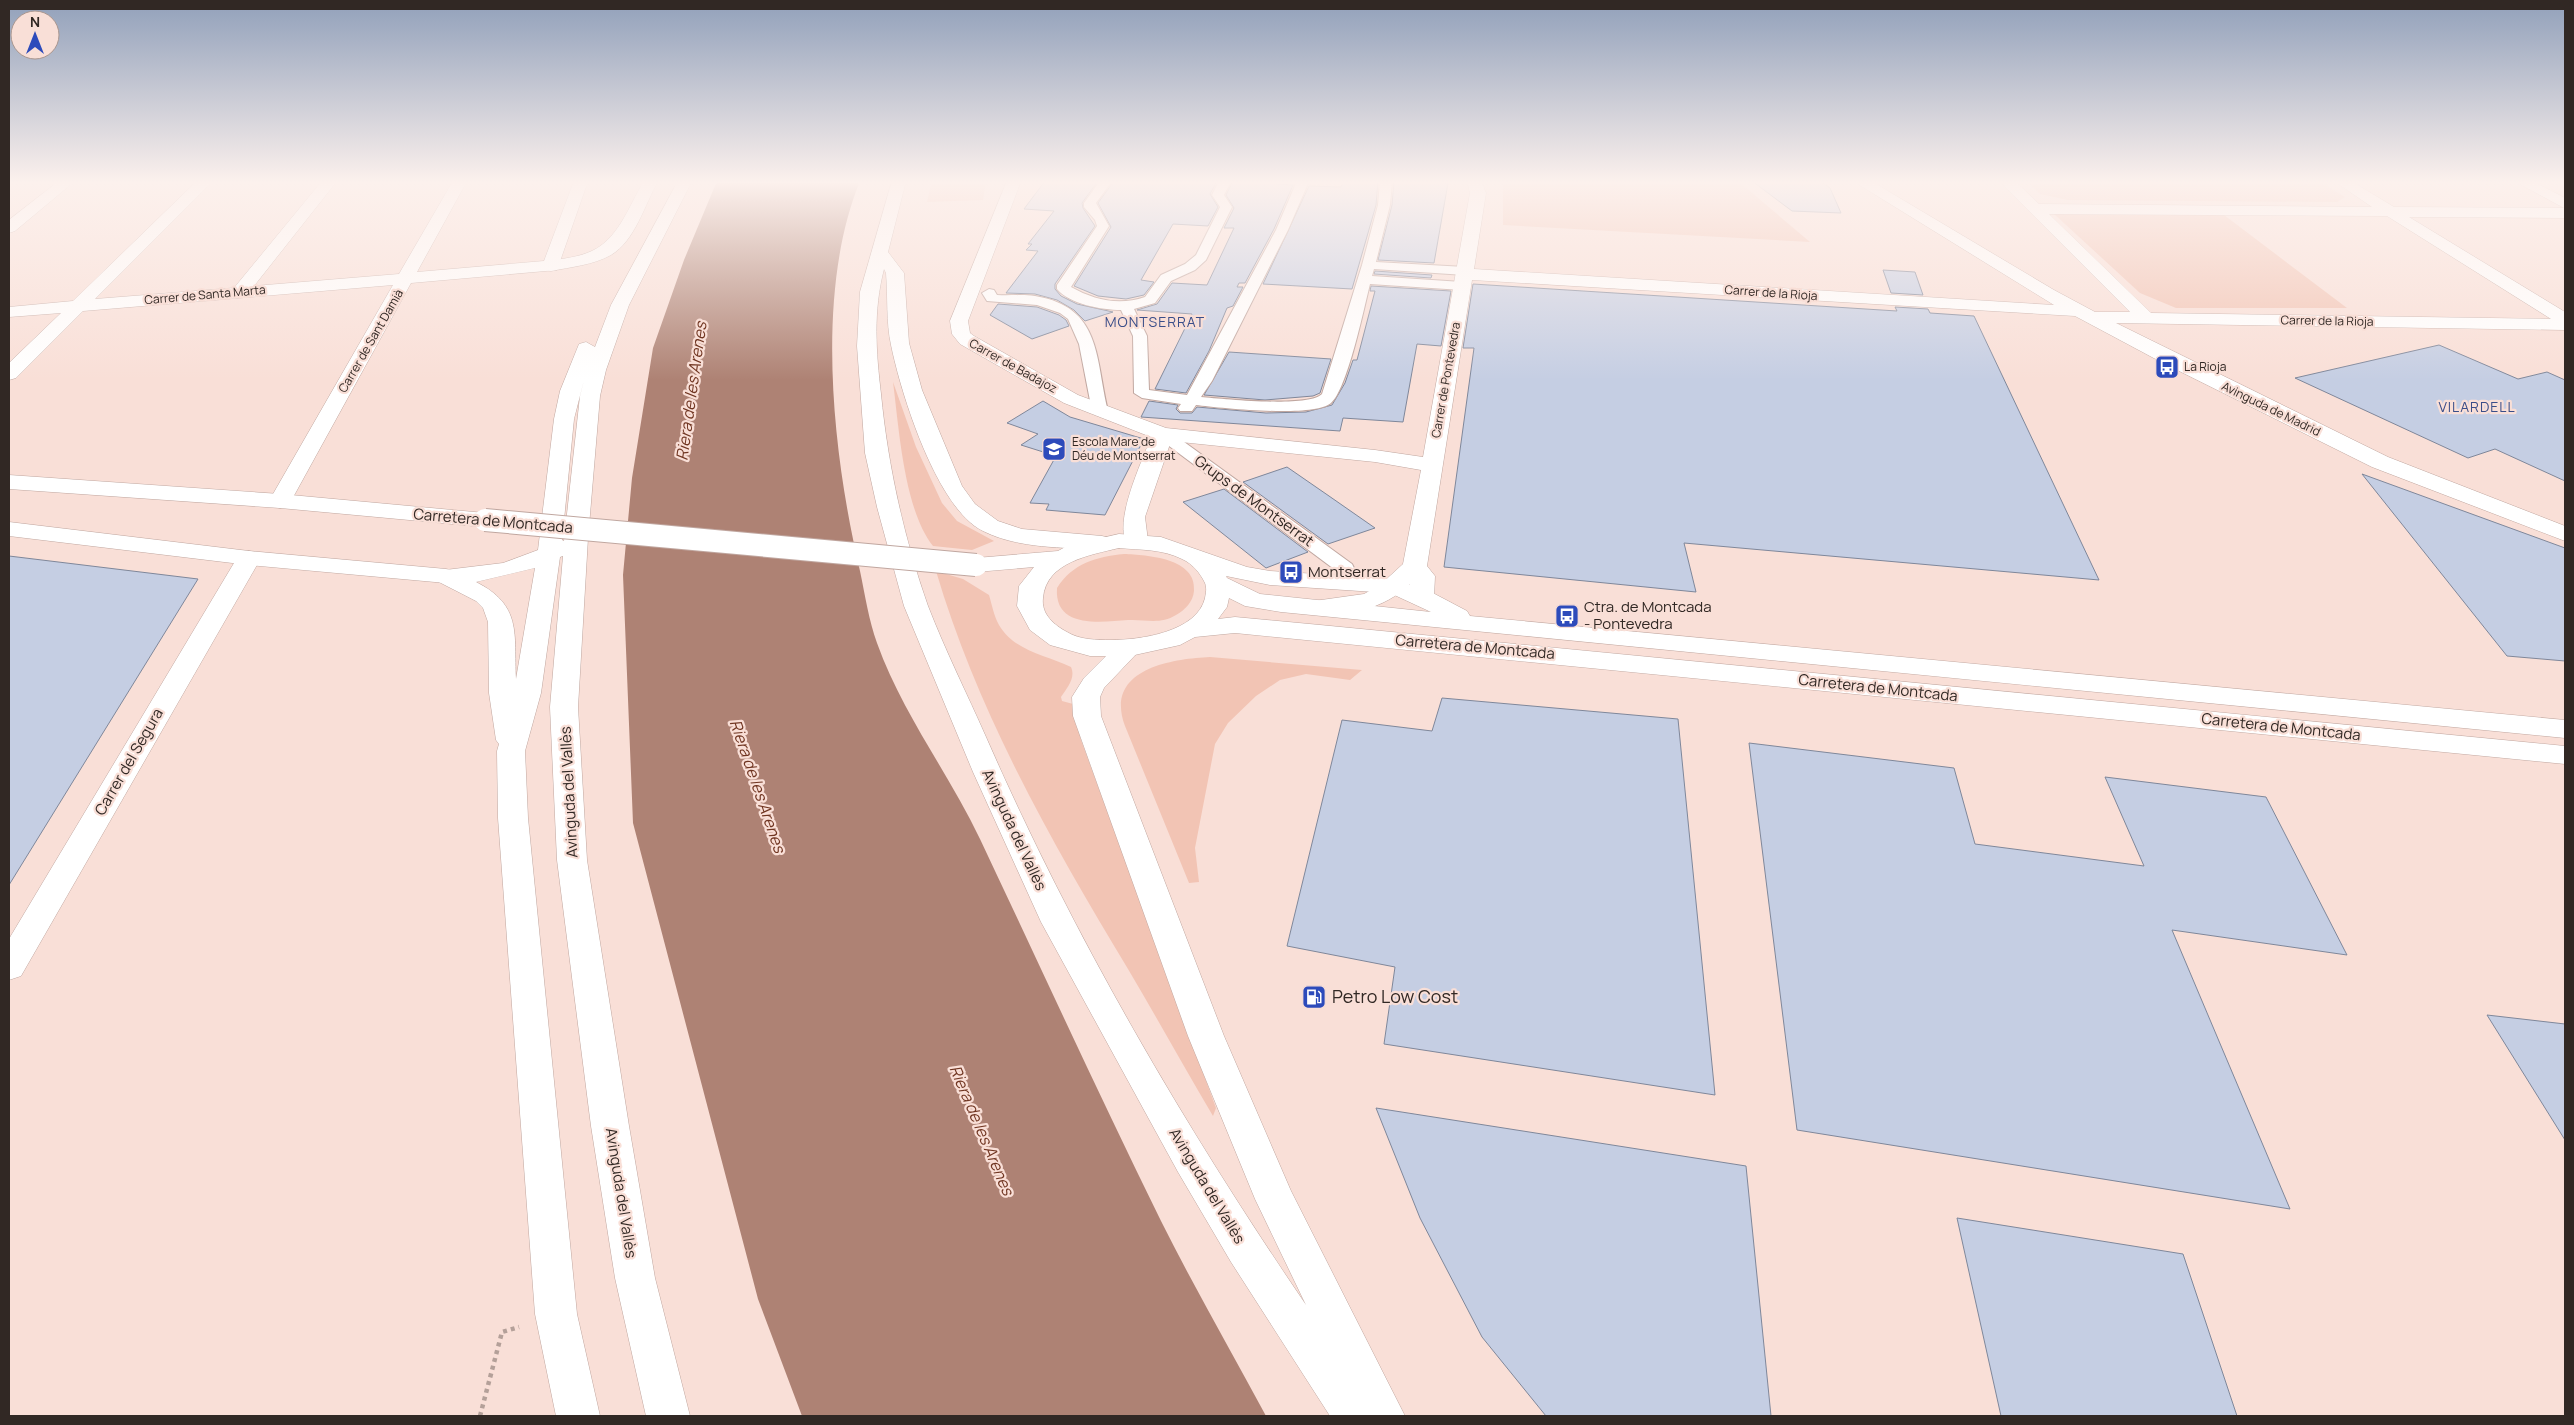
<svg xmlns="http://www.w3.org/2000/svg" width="2574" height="1425" viewBox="0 0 2574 1425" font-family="Manrope,sans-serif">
	<rect width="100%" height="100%" fill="#f9dfd7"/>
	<g fill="#f2c4b4">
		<path d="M932 181H986L983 200 927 202Z"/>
		<path d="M1506 181H1738L1810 242 1503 225V182Z"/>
		<path d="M2026 181H2319L2345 197 2337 202 2068 200 2040 194Z"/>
		<path d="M2053 213 2224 215 2347 308H2176L2140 293Z"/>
		<path d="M893 382 916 447 942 503 957 521 994 541 972 550 933 546C904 510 899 428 893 382Z"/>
		<path d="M1124 554C1147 555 1197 558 1194 591 1193 602 1185 610 1176 615 1160 625 1145 619 1128 620 1101 622 1054 629 1057 588 1073 563 1096 557 1124 554Z"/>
		<path d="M936 571 963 579 989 595C992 605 994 616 999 625 1014 651 1046 655 1071 667 1076 678 1067 688 1061 697L1062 701 1073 704 1081 740 1216 1108 1213 1116C1184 1067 1157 1018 1128 969 1052 843 978 713 936 571Z"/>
		<path d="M1210 657 1362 670 1350 680 1306 674 1280 680 1256 696 1228 723 1215 744 1195 848 1199 882 1189 883 1125 726C1104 670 1169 659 1210 657Z"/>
	</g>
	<path fill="#ae8274" d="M717 181H860C814 293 833 456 860 571 865 595 869 621 877 643 902 713 948 772 980 839 1040 966 1099 1095 1161 1221 1194 1287 1231 1351 1266 1416H802L758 1299 633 823 623 575 632 478 653 348 684 260Z"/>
	<g fill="#c5cee3" stroke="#7f879a">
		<path d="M1045 181H1098L1082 203 1083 208 1095 226 1055 284V289L1061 296 1077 304 1113 312 1085 321 1074 310 1057 300 1035 294 1006 293 1038 251 1026 250 1032 244H1028L1054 211 1024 209Z"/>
		<path d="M1114 181H1217L1210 194 1218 207 1208 226 1173 224 1141 280 1154 282 1144 295 1126 299 1098 296 1074 286 1111 227 1098 203Z"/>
		<path d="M1233 181H1278L1276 184 1293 185 1274 229 1245 283H1239L1237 287H1243L1233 306 1227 308 1209 351 1186 393 1155 389 1192 314 1137 310 1157 304 1172 283 1207 285 1234 228H1224L1234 208 1226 195Z"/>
		<path d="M1343 181H1378L1376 205 1352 289 1263 284 1309 186 1341 187Z"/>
		<path d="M1394 181 1448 183 1434 263 1378 260 1392 205Z"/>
		<path d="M1752 181H1820L1830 188 1841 213 1792 211Z"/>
		<path d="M1883 270 1915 272 1923 295 1891 293Z"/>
		<path d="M1375 271 1432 275 1431 278 1374 274Z"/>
		<path d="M1473 284 1897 311 1895 307 1928 309 1930 313 1974 316 2099 580 1684 543 1696 592 1444 567 1474 348H1463Z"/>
		<path d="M1371 286 1451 291 1441 346 1417 344 1403 422 1343 418 1340 431 1141 417 1149 401 1178 405 1176 409 1180 413H1192L1197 407 1266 413 1306 412 1332 405 1345 383 1353 360H1357L1375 291H1370Z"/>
		<path d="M998 304 1037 307 1059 315 1066 320 1069 326 1032 339 990 315Z"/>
		<path d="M2439 345 2518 379 2547 372 2565 380V481L2495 449 2468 458 2295 378Z"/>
		<path d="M1229 352 1331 359 1320 393 1313 396 1265 400 1204 395Z"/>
		<path d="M1043 401 1070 417 1144 439 1105 515 1046 510 1049 504 1030 503 1056 456 1021 445 1038 434 1007 423Z"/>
		<path d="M1287 467 1329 496 1375 528 1328 544 1243 482Z"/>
		<path d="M2362 474 2565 548V661L2507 656Z"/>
		<path d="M1224 489 1308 552 1266 568 1183 502Z"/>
		<path d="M9 556 198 579 9 885Z"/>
		<path d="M1442 698 1678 719 1715 1095 1384 1044 1395 967 1287 946 1342 720 1432 731Z"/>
		<path d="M1749 743 1954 768 1975 844 2144 866 2105 777 2266 797 2347 955 2172 930 2290 1209 1797 1130Z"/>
		<path d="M2487 1015 2565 1024V1140Z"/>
		<path d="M1376 1108 1746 1166 1771 1416H1546L1482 1337 1420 1218Z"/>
		<path d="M1957 1218 2183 1254 2237 1416H2001Z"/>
	</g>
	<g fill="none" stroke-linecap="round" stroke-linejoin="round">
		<g stroke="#c0a7a0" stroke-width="2">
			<g id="pedestrian">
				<path d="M1100 181H1112L1096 203 1109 226 1071 287C1094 300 1119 306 1145 297L1161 275 1185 264 1196 255 1220 207 1212 195 1219 181H1231L1224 195 1232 207 1206 260 1195 270 1171 281 1155 303 1134 309 1147 336 1149 390 1187 395 1276 230 1297 181H1309L1288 230 1212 381 1201 397C1224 399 1308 408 1322 394L1362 265 1378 205 1380 181H1392L1390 205 1376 262 1465 267 1472 271 1465 275 1374 269 1372 276 1462 282 1469 286 1462 290 1370 284C1364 308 1347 390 1331 403 1314 418 1221 408 1196 405L1192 411H1180L1178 408 1181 404 1142 398 1134 393 1133 336 1121 310C1102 310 1069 304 1057 289V285L1097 226 1095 220 1084 207V203Z"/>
				<path d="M989 289 994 290 997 295C1010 296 1022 294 1035 296 1102 307 1095 358 1108 411L1106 414H1094L1092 411 1079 344 1068 319 1060 313 1037 305 987 301 982 293Z"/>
				<path d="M1163 429 1169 431 1352 564 1354 568 1352 572H1338L1157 437 1155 434 1157 431Z"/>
			</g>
		</g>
		<g stroke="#c0a7a0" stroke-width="1">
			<g id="minor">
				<path d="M59 181H75L15 231 9 233V220Z"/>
				<path d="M197 181H213L95 299 234 288 322 181H337L254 286 399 274 453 181H467L417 272 544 261 574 181H588L557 270 411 283 291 501 288 506 280 508 272 506 269 501 393 285 83 311 16 378 9 380V363L61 313 9 317V307L73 301Z"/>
				<path d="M1007 181H1021L968 321 970 333 974 336 1078 395 1166 428 1375 450 1423 457 1470 193 1467 181H1481L1486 193 1474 269 2054 305 1853 181H1871L2054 290 2095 312H2130L1999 181H2015L2039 204 2372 207 2334 181H2351L2394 207 2564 208 2514 181H2532L2565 198V218L2409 217 2565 312V330L2116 323 2388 457 2565 526V541L2372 467 2163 363 2075 316 1472 280 1427 566 1435 576 1434 597 1431 602 1422 604 1413 602 1410 597V584C1386 608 1341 621 1307 612L1303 607 1307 602 1364 594 1380 585 1403 564 1421 470 1375 462 1171 441 1145 517 1148 541 1144 546 1136 548 1128 546C1112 523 1142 462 1151 437L1064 403 960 344 952 334 950 321ZM2049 214 2387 216 2551 319 2151 313Z"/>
				<path d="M249 551 257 553 261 558 21 976 9 980V939L237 558 241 553Z"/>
			</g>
		</g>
		<g stroke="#c0a7a0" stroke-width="1">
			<g id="tertiary">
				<path d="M9 475 280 494 485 513 493 515 496 520 493 525 485 527 280 508 9 489Z"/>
				<path d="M9 522 249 551 446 569 455 571 458 576 455 581 446 583 249 565 9 536Z"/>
				<path d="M1119 534 1161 537 1247 567 1270 571 1394 579 1431 592 1467 611 1470 616 2565 720V738L1281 612 1245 606 1229 598 1227 607 1218 619 1235 617 1320 625 2565 746V764L1235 633 1195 637 1180 645 1130 656H1090L1050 645 1030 630 1017 606 1019 586 1034 567 976 572 968 570 964 565 968 560 976 558 1058 551 1067 546ZM1119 548C1141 550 1162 549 1182 559 1193 564 1200 573 1205 583 1207 589 1206 592 1205 598 1197 632 1140 640 1111 640 1097 640 1080 640 1067 632 1054 625 1041 614 1043 598 1046 562 1090 555 1119 548ZM1226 576 1270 585 1390 593 1431 612 1260 594 1227 578Z"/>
			</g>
		</g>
		<g stroke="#c0a7a0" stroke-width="1">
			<g id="secondary">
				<path d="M644 181H658C645 204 635 241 611 255 593 265 571 267 551 271L545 270 543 266 545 262C559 259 574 258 587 253 618 242 628 207 644 181Z"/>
				<path d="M678 181H692L629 305 606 370 600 396 588 538 578 707 587 860 629 1126 655 1278 690 1416H646L615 1278 591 1126 557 860 550 707 563 556 560 557 541 693 525 751 528 818 577 1314 600 1416H556L535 1314 498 818 497 751 499 744 496 740 489 693 488 622 483 608 476 601 437 581 434 576 437 571 503 563 538 550 554 419 560 391 579 344 586 342 595 347 611 305ZM584 380 580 396 564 541 562 540 574 419ZM535 568 516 679C514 633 522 605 476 582Z"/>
				<path d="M892 181H906L888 252 904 273 909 343 922 390 962 486 975 504 998 521 1022 529 1102 536 1110 538 1114 543 1110 548 1102 550C1063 547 1019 549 983 531 937 509 901 394 891 345 886 322 888 297 886 273L884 269C873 311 876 352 881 394 888 466 904 538 928 606 945 650 967 694 986 737 1073 936 1184 1126 1306 1305L1255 1199 1188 1036 1073 716 1072 697 1084 678 1119 643 1128 641 1137 643 1141 649 1104 688 1100 697 1101 716 1224 1036 1291 1191 1405 1416H1330L1231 1262 1178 1172 1041 922 973 772 904 606 877 507 865 453 857 346 860 292Z"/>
			</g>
		</g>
		<path stroke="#b4a099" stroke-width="4.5" stroke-dasharray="4 4" stroke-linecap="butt" d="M480 1416 502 1332 519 1327"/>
		<use href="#pedestrian" fill="#fff" fill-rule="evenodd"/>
		<use href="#minor" fill="#fff" fill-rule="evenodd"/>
		<use href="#tertiary" fill="#fff" fill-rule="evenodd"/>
		<use href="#secondary" fill="#fff" fill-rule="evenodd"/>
		<g stroke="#c0a7a0" stroke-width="24" stroke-linecap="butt">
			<path id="tertiary-bridge" d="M485 520 976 565"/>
		</g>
		<use href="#tertiary-bridge" stroke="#fff" stroke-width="22"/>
	</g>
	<linearGradient id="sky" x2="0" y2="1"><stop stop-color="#91a0ba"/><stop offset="0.48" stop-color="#fcf1ed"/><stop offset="1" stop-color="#fcf1ed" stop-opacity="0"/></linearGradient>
	<rect width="2574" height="380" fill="url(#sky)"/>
	<defs>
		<g id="bus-square" transform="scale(1.25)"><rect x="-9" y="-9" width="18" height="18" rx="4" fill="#2d4bbb" stroke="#f9dfd7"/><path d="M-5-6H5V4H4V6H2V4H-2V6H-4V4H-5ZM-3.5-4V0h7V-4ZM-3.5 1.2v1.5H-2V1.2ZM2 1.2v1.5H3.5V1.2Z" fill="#fff"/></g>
		<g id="school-square" transform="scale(1.25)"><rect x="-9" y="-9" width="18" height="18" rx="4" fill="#2d4bbb" stroke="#f9dfd7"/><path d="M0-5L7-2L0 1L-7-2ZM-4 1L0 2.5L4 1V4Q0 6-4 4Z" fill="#fff"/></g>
		<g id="fuel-square" transform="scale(1.25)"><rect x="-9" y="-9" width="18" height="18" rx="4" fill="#2d4bbb" stroke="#f9dfd7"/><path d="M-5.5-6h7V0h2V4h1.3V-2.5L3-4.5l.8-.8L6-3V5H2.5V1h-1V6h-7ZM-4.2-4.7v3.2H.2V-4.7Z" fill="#fff"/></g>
	</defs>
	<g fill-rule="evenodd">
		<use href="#bus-square" x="2167" y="367"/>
		<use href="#school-square" x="1054" y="449"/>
		<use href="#bus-square" x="1291" y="572"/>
		<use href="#bus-square" x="1567" y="616"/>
		<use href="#fuel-square" x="1314" y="997"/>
	</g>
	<g text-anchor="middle" stroke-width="4.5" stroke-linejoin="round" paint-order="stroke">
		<g font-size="12" fill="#312824" stroke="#f9dfd7">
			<text transform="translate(1771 293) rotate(4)" y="4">Carrer de la Rioja</text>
			<text transform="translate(205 295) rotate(-5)" y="4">Carrer de Santa Marta</text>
			<text transform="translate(2327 321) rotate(1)" y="4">Carrer de la Rioja</text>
			<text transform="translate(371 341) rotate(-60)" y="4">Carrer de Sant Damià</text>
			<text transform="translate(1013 366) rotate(29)" y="4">Carrer de Badajoz</text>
			<text transform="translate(1446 380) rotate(-80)" y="4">Carrer de Pontevedra</text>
			<text transform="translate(2271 409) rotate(26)" y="4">Avinguda de Madrid</text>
		</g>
		<g font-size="12" fill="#312824" stroke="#f9dfd7" text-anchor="start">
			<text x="2184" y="371">La Rioja</text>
			<text x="1072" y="446">Escola Mare de<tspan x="1072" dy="14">Déu de Montserrat</tspan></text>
		</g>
		<g font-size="14" letter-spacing="1" fill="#3a4e89" stroke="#f9dfd7">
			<text x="1155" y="327">MONTSERRAT</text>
			<text x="2477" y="412">VILARDELL</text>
		</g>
		<g font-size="15" fill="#312824" stroke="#f9dfd7">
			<text transform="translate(1254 501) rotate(36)" y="5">Grups de Montserrat</text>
			<text transform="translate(493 521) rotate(5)" y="5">Carretera de Montcada</text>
			<text transform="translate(1475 647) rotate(5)" y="5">Carretera de Montcada</text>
			<text transform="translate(1878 688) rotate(6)" y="5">Carretera de Montcada</text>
			<text transform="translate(2281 727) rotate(6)" y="5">Carretera de Montcada</text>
			<text transform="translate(129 762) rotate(-60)" y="5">Carrer del Segura</text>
			<text transform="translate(569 792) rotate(-93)" y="5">Avinguda del Vallès</text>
			<text transform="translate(1014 830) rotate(65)" y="5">Avinguda del Vallès</text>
			<text transform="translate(1207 1186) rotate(59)" y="5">Avinguda del Vallès</text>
			<text transform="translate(621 1193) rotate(81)" y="5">Avinguda del Vallès</text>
		</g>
		<g font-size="15" fill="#312824" stroke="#f9dfd7" text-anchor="start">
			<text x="1308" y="577">Montserrat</text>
			<text x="1584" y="612">Ctra. de Montcada<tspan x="1584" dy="17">- Pontevedra</tspan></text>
		</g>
		<g font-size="16" font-style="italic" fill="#703521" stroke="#f9dfd7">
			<text transform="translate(691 391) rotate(-82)" y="6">Riera de les Arenes</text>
			<text transform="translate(758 786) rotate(71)" y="6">Riera de les Arenes</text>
			<text transform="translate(982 1130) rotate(67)" y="6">Riera de les Arenes</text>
		</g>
		<g font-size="18" fill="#312824" stroke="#f9dfd7" text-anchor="start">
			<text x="1332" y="1003">Petro Low Cost</text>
		</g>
	</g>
	<rect width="2574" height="1425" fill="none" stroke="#312824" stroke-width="20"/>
	<g transform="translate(35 35)"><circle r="24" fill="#f9dfd7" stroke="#a9968f"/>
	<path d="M0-4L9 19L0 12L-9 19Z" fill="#2d4bbb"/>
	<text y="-8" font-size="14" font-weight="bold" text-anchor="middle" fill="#312824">N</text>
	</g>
</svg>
